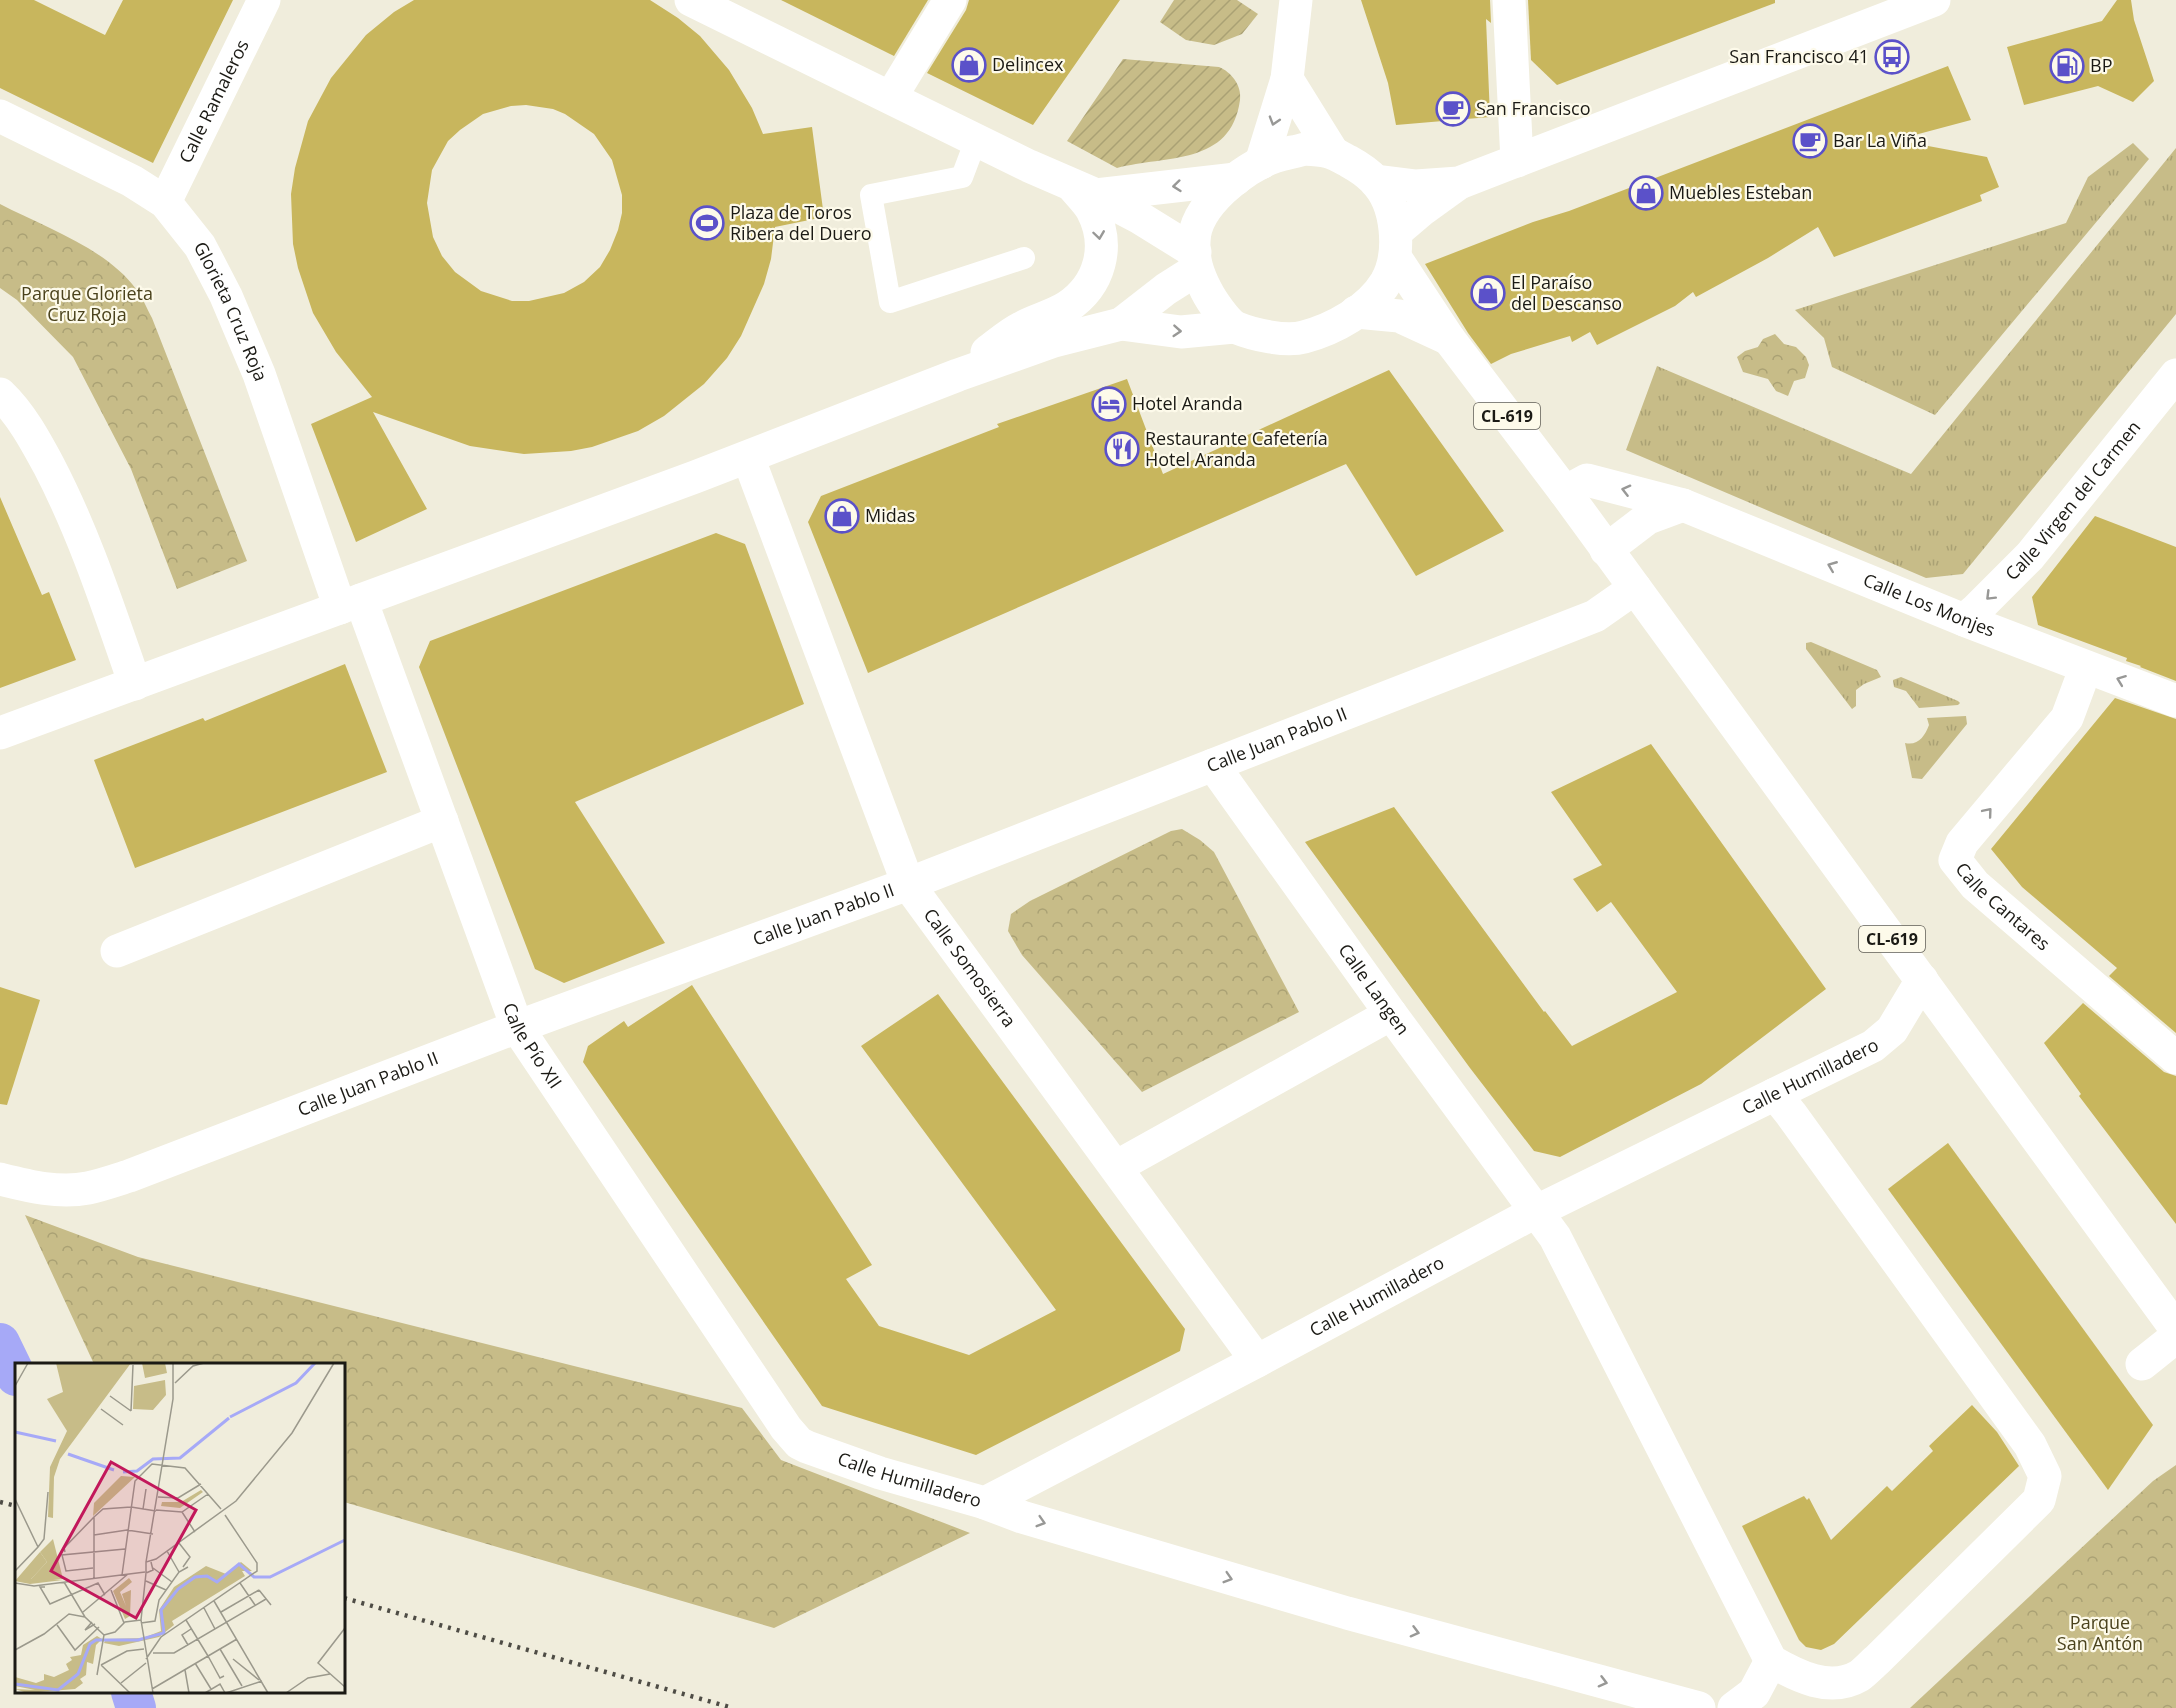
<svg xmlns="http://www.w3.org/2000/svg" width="2176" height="1708" viewBox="0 0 2176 1708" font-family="'Open Sans',sans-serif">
	<defs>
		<pattern id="grass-tufts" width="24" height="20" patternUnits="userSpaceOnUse" patternTransform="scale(1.5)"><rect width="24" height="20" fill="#c7bc88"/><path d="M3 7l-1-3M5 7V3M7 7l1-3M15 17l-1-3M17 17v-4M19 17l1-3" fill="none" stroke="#aaa174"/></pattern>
		<pattern id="forest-crowns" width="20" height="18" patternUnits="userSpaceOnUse" patternTransform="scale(1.5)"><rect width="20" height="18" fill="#c7bc88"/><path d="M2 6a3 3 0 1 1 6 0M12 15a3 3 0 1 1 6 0" fill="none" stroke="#aaa174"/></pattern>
		<pattern id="garden-furrows" width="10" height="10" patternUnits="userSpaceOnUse" patternTransform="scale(1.5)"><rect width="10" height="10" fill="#c7bc88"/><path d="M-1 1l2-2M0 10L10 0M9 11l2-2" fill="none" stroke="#aaa174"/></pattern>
	</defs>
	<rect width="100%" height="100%" fill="#f0eddc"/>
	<g fill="url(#grass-tufts)">
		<path d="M2133 143 2149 159 1935 415 1832 367 1824 338 1795 310 2066 223 2088 177Z"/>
		<path d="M2176 148V314L1963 574 1926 578 1626 450 1657 366 1911 474Z"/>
		<path d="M1811 642 1877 670 1881 677 1864 684 1856 690V706L1852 709 1806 649V643Z"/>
		<path d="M1901 677 1958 701 1960 703 1958 705 1919 708 1906 691 1894 687 1893 680Z"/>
		<path d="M1966 716 1967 724 1922 779 1912 778 1905 743C1918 746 1925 736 1929 725L1927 718Z"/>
	</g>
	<g fill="url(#forest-crowns)">
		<path d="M0 204C44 227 106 248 136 289 143 298 147 309 152 318L247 561 177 589 131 469 73 357 17 300 0 288Z"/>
		<path d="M1775 334 1784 344 1796 347 1806 357 1809 365 1805 378 1794 381 1788 396 1776 391 1768 379 1743 372 1737 357 1745 351 1758 347 1763 339Z"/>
		<path d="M1182 829 1200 840 1214 852 1299 1012 1142 1092 1022 955 1008 931 1011 914 1030 901 1171 831Z"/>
		<path d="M25 1215 138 1257 742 1408 781 1460 970 1533 774 1628 344 1502V1364H94Z"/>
		<path d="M2176 1465V1708H1910L2153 1481Z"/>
	</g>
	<g fill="url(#garden-furrows)">
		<path d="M1174 0H1237L1258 14 1242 34 1214 45 1186 40 1160 22Z"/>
		<path d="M1123 59 1219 67C1231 72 1242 85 1240 100 1231 166 1166 155 1117 168L1067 141Z"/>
	</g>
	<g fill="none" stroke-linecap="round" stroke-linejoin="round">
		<g stroke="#a6a9f7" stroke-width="40">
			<path d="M0 1343 16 1376"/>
			<path d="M131 1692 136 1708"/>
		</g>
	</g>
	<g fill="#c8b65d" fill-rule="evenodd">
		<path d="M0 0H34L105 35 123 0H233L153 163 0 88Z"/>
		<path d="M414 0H650L678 18 700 36 729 70 752 108 763 134 812 127 824 217 775 227 771 259 764 284 741 336 727 358 704 384 664 416 638 431 592 447 571 451 524 454 470 446 373 412 427 509 356 542 311 424 372 397 336 352 313 313 298 268 293 244 291 194 295 168 308 121 331 78 366 35 394 12ZM526 105 553 109 565 114 594 134 612 160 622 195V213L618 230 610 250 600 267 584 282 564 293 529 301H512L481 291 455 272 442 256 433 237 427 203 432 170 448 141 460 130 483 114 511 106Z"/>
		<path d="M781 0H928L894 56Z"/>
		<path d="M969 0H1120L1033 125 927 73 966 10Z"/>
		<path d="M1361 0H1490L1491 23 1486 19 1490 117 1396 125 1388 83Z"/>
		<path d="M1528 0H1775V3L1557 85 1531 60Z"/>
		<path d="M2117 0H2131L2134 20 2154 81 2133 102 2098 86 2024 105 2007 47 2102 21Z"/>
		<path d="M1948 66 1971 120 1896 140 1987 157 1999 187 1980 195 1982 201 1834 257 1818 227 1768 258 1696 297 1693 292 1675 306 1597 345 1590 332 1572 342 1570 336 1511 354 1491 364 1468 333 1425 264 1533 222 1569 211Z"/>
		<path d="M1389 370 1504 531 1416 576 1346 464 868 673 808 522 821 496 999 427 997 424 1127 379 1163 474Z"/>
		<path d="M0 497 42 595 49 592 76 660 0 688Z"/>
		<path d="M2095 516 2176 547V681L2140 667 2141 666 2126 661 2127 658 2038 625 2032 597Z"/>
		<path d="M716 533 745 544 804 704 575 802 665 943 564 983 535 969 419 667 430 641Z"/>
		<path d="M345 664 387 772 135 868 94 760 203 718 205 721Z"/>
		<path d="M2115 698 2176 719V1033L2109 976 2117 968 2022 887 1991 849Z"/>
		<path d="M1651 744 1826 989 1701 1084 1560 1157 1534 1151 1470 1068 1305 842 1394 807 1544 1012 1545 1011 1572 1046 1677 992 1611 902 1597 912 1573 879 1602 865 1551 792Z"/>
		<path d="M692 985 872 1265 846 1279 879 1326 969 1355 1056 1310 861 1046 938 994 1185 1329 1180 1351 976 1455 822 1406 583 1062 588 1046 624 1021 628 1027Z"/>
		<path d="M0 987 40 1000 7 1105 0 1104Z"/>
		<path d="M2083 1003 2164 1072 2176 1076V1224L2079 1096 2081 1094 2044 1043Z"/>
		<path d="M1948 1143 2153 1425 2108 1490 1888 1189Z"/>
		<path d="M1972 1405 1997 1432 2019 1466 1834 1644 1821 1650 1806 1647 1799 1640 1742 1526 1804 1496 1807 1500 1809 1498 1831 1540 1887 1486 1892 1491 1933 1451 1929 1446Z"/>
	</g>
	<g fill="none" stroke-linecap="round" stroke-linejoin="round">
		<path stroke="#fff" stroke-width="22" d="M976 140 962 177 871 195 890 302 1024 258"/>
		<g stroke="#fff" stroke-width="33">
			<path d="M1509 0 1517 161"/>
			<path d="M1287 79 1333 153"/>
			<path d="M891 97 950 0"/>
			<path id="s1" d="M0 116 132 181 165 202 200 246 226 296 259 374 340 608"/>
			<path d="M1261 163 1287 79 1296 0"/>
			<path id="s2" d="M165 202 264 0"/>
			<path d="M0 394C21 414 35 440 49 466 85 535 109 610 135 684"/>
			<path id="s3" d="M748 457 908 884 1257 1361"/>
			<path id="s4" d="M1565 492 1587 480 1683 505 1964 620 2176 701"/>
			<path d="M1606 550 1648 518 1683 505"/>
			<path id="s5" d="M361 600 517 1027 786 1428 799 1443 807 1447 880 1473 985 1503 1257 1361 1537 1211 1873 1046 1892 1030 1922 980"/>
			<path id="s6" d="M1964 620 1976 610 2030 556 2176 375"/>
			<path id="s7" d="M2086 667 2067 718 1962 843 1955 860 1975 885 2176 1058"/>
			<path id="s8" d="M1213 765 1391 1014 1555 1237 1771 1661C1797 1676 1830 1693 1859 1676 1865 1672 1871 1665 1877 1660L2039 1500 2045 1476 2030 1445 1791 1114 1775 1094"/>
			<path d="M117 951 442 821"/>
			<path d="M1116 1167 1391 1014"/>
			<path id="s9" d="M0 1179C28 1186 59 1194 88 1188 102 1185 116 1180 129 1176L517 1027 908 884 1595 616 1635 588"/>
			<path d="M2142 1364 2176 1337"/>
			<path d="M985 1503 1022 1517 1347 1613 1699 1708"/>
			<path d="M1734 1708 1754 1693 1771 1661"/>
		</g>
		<g stroke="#fff" stroke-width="33">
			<path d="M691 0 1029 166 1096 195 1140 218 1195 252"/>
			<path d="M1376 181 1416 186 1459 183 1934 0"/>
			<path d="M1096 195 1236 179"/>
			<path d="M1396 232 1423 209 1459 183"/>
			<path d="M1121 324 1166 289 1196 270"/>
			<path d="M987 352C998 344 1009 334 1021 328 1035 320 1053 316 1067 307 1100 285 1111 246 1092 210 1087 201 1078 193 1072 185"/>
			<path d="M0 733 695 477 958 375 1054 341 1121 324 1181 332 1234 327"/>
		</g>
		<g stroke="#fff" stroke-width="33">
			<path d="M1305 149C1314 150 1324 150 1332 153 1338 155 1343 159 1348 161 1357 166 1367 172 1374 180 1398 203 1402 254 1386 282 1369 310 1334 329 1304 337 1286 342 1254 335 1237 328 1227 324 1211 300 1206 290 1198 274 1193 260 1194 242 1194 206 1243 168 1274 157 1284 153 1295 152 1305 149Z"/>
			<path d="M1395 257 1449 339 1565 492 2176 1329"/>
			<path d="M1356 312 1399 316 1449 339"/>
		</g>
		<g stroke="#4e4c45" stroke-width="4.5" stroke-dasharray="3 6" stroke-linecap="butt">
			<path d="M0 1502 16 1506"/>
			<path d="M344 1598 733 1708"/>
		</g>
	</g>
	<defs><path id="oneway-chevron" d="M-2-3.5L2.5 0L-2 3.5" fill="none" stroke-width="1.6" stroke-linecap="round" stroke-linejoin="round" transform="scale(1.5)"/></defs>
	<g stroke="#989896">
		<use href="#oneway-chevron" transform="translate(1274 121) rotate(107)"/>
		<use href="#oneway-chevron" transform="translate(1177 186) rotate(174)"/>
		<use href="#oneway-chevron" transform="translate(1099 235) rotate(82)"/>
		<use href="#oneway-chevron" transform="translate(1177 331) rotate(4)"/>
		<use href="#oneway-chevron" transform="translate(1626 490) rotate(-166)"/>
		<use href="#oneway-chevron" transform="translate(1832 566) rotate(-158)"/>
		<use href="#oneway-chevron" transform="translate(1990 596) rotate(135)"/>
		<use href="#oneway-chevron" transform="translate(2121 680) rotate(-159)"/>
		<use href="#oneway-chevron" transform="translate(1988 812) rotate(-50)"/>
		<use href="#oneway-chevron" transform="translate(1041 1522) rotate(17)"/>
		<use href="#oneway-chevron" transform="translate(1228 1578) rotate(17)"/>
		<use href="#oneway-chevron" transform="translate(1415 1632) rotate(15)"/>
		<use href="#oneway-chevron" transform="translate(1603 1682) rotate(15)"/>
	</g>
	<defs>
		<g id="bus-ring" transform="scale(1.725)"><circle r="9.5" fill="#fdfaea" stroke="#5b51c9" stroke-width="1.5"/><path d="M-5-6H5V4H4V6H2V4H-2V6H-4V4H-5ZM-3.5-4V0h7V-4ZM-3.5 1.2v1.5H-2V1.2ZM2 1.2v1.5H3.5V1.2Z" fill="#5b51c9"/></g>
		<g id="shop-ring" transform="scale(1.725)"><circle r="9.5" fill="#fdfaea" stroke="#5b51c9" stroke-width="1.5"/><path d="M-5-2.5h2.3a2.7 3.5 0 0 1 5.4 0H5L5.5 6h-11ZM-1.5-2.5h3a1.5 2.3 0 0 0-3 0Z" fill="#5b51c9"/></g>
		<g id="fuel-ring" transform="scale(1.725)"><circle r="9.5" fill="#fdfaea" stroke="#5b51c9" stroke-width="1.5"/><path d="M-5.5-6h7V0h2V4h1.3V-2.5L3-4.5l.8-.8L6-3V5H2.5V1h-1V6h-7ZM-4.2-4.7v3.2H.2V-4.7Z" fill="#5b51c9"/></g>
		<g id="cafe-ring" transform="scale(1.725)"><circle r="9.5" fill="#fdfaea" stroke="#5b51c9" stroke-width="1.5"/><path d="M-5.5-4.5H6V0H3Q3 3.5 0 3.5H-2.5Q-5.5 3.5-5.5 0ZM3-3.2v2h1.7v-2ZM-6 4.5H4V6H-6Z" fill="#5b51c9"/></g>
		<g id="stadium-ring" transform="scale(1.725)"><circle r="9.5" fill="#fdfaea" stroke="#5b51c9" stroke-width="1.5"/><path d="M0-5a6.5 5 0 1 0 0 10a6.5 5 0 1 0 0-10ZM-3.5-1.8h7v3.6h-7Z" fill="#5b51c9"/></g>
		<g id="hotel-ring" transform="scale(1.725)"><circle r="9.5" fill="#fdfaea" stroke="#5b51c9" stroke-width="1.5"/><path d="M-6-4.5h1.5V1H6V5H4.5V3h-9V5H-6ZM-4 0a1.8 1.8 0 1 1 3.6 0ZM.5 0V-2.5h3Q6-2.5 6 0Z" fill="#5b51c9"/></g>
		<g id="restaurant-ring" transform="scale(1.725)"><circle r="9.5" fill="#fdfaea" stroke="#5b51c9" stroke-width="1.5"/><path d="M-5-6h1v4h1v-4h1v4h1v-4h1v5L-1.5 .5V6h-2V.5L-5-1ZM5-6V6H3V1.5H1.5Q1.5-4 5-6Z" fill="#5b51c9"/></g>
	</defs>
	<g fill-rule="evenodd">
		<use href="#bus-ring" x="1892" y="57"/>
		<use href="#shop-ring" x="969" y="65"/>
		<use href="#fuel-ring" x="2067" y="66"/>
		<use href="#cafe-ring" x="1453" y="109"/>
		<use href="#cafe-ring" x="1810" y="141"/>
		<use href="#shop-ring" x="1646" y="193"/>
		<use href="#stadium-ring" x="707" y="223"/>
		<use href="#shop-ring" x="1488" y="293"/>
		<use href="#hotel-ring" x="1109" y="404"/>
		<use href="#restaurant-ring" x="1122" y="449"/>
		<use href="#shop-ring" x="842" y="516"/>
	</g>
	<g text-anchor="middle" stroke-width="4.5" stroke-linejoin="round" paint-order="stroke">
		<g fill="#fdfaea" stroke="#5f5d55" stroke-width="1.5">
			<rect x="1474" y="403" width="66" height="26" rx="4.5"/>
			<rect x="1859" y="926" width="66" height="26" rx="4.5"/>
		</g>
		<g font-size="16" font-weight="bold" fill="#1b1a15">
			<text x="1507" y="422">CL-619</text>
			<text x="1892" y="945">CL-619</text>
		</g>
		<g font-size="18" fill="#1b1a15" stroke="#fdfaea" text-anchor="start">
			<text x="1869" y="63" text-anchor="end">San Francisco 41</text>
			<text x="992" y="71">Delincex</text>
			<text x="2090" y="72">BP</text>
			<text x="1476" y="115">San Francisco</text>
			<text x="1833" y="147">Bar La Viña</text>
			<text x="1669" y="199">Muebles Esteban</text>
			<text x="730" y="219">Plaza de Toros<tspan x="730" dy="21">Ribera del Duero</tspan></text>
			<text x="1511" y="289">El Paraíso<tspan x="1511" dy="21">del Descanso</tspan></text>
			<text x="1132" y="410">Hotel Aranda</text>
			<text x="1145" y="445">Restaurante Cafetería<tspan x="1145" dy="21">Hotel Aranda</tspan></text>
			<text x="865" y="522">Midas</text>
		</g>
		<g font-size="18" fill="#1b1a15" stroke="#fdfaea">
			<text dy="6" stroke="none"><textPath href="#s2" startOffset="112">Calle Ramaleros</textPath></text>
			<text dy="6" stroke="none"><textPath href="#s1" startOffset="315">Glorieta Cruz Roja</textPath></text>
			<text dy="6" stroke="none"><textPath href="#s6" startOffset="162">Calle Virgen del Carmen</textPath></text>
			<text dy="6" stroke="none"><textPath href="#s4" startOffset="390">Calle Los Monjes</textPath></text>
			<text dy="6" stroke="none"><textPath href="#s9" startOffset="1360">Calle Juan Pablo II</textPath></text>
			<text dy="6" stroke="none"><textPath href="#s7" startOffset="303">Calle Cantares</textPath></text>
			<text dy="6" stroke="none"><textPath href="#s9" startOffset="874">Calle Juan Pablo II</textPath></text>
			<text dy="6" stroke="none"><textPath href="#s3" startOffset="560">Calle Somosierra</textPath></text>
			<text dy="6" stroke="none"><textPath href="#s8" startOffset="276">Calle Langen</textPath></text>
			<text dy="6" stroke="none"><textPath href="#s5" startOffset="478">Calle Pío XII</textPath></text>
			<text dy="6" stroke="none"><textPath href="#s5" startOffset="2082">Calle Humilladero</textPath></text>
			<text dy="6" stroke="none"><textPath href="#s9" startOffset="388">Calle Juan Pablo II</textPath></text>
			<text dy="6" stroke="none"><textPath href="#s5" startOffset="1596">Calle Humilladero</textPath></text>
			<text dy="6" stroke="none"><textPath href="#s5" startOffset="1074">Calle Humilladero</textPath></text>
		</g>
		<g font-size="18" fill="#4a421c" stroke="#fdfaea">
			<text x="87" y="300">Parque Glorieta<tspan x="87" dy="21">Cruz Roja</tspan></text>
			<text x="2100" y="1629">Parque<tspan x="2100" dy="21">San Antón</tspan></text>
		</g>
	</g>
	<g transform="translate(15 1363)">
		<rect width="330" height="330" fill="#f0eddc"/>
		<path d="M25 189 32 199 16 216 48 217 15 221 0 218ZM114 215 117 219 105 229 111 243 107 231 116 227 115 253 110 256 98 228Z" fill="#c7bc88"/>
		<path d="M41 0H116L45 96 39 114 38 155 33 154 35 104 52 68 32 36 48 29ZM106 113 120 114 78 153 79 140ZM186 127 188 129 165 145 146 143 147 139H166ZM38 176 48 216 18 219 16 216 32 199 25 189ZM226 199 237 208H227L230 213 157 258 159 262 144 274 104 283 89 280 91 276 128 275 146 268 144 247 159 224 191 203 211 211ZM82 273 87 276 81 282 78 301 72 299 71 312 65 316 68 320 60 326 12 330 0 326 20 327 0 323V314L21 320 29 317V311L39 314 54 307 51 301 57 297 55 294 66 292 68 282Z" fill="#c7bc88"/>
		<path d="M127 0H150L152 10 130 15ZM150 17 151 32 138 47 118 46 119 23Z" fill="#c7bc88"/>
		<path fill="none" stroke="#a6a9f7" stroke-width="3" d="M215 54 281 20 300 0M0 69 41 78M53 91 99 107M108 109 122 108 138 96 165 95 214 55M0 321 43 327 63 311 75 281 81 277H123L149 270 146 247 163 226 180 214 192 213 202 219 224 201 239 214H255L330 177"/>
		<path fill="none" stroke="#9b998c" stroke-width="1.5" d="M160 20 178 3 189 0M0 23 13 0M95 33 116 48M86 46 108 62M116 48 118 2M143 134 163 135 186 121M0 136 23 184 0 208M128 146 131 126M141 147 167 149 193 131M167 149 180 169M79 172 112 167 138 171M164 180 175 194 168 204M23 184 29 176 33 129M152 188 164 209M50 189 49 185 79 154M131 199 158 36V0M136 199 138 207 131 210V199L141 196 221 138 277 70 319 0M78 205 51 208 47 192 110 186M138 205 157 219M131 210 126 257 138 330M107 212 120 118 137 101 170 105 206 146M79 215V154L88 146 116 144 141 148M131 218 151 227M49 219 70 254 89 272 82 312M0 220 19 223 130 209M225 220 240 242M30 224H25L35 241 83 220 90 232M96 227 109 260M244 227 256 242M199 238 253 330M189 245 200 266M68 249 113 211M206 249 244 227M171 257 193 293M77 259 70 267 80 261M126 260 140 258 144 237 164 209 173 204M42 262 60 287 84 264M330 265 303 300 330 324M89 272 100 269 110 259 126 257M173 282 167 272 176 266M205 286 227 323M0 287 29 271 54 251 70 254M138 290H159L251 236M193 293 205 315 209 313M131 296 146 274 242 208V200L210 152M218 296 244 317M180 300 196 326M86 302 112 288 129 286M86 302 115 330M170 307 174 330M106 320 131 300M137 326 222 276M190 330 205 321 210 330M211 330 247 318M271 330 293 315 315 311"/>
		<path fill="#c2185b" fill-opacity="0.15" stroke="#c2185b" stroke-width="3" d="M96 99 181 147 121 255 36 208Z"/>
		<rect width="330" height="330" fill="none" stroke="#1b1a15" stroke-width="3"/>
	</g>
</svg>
